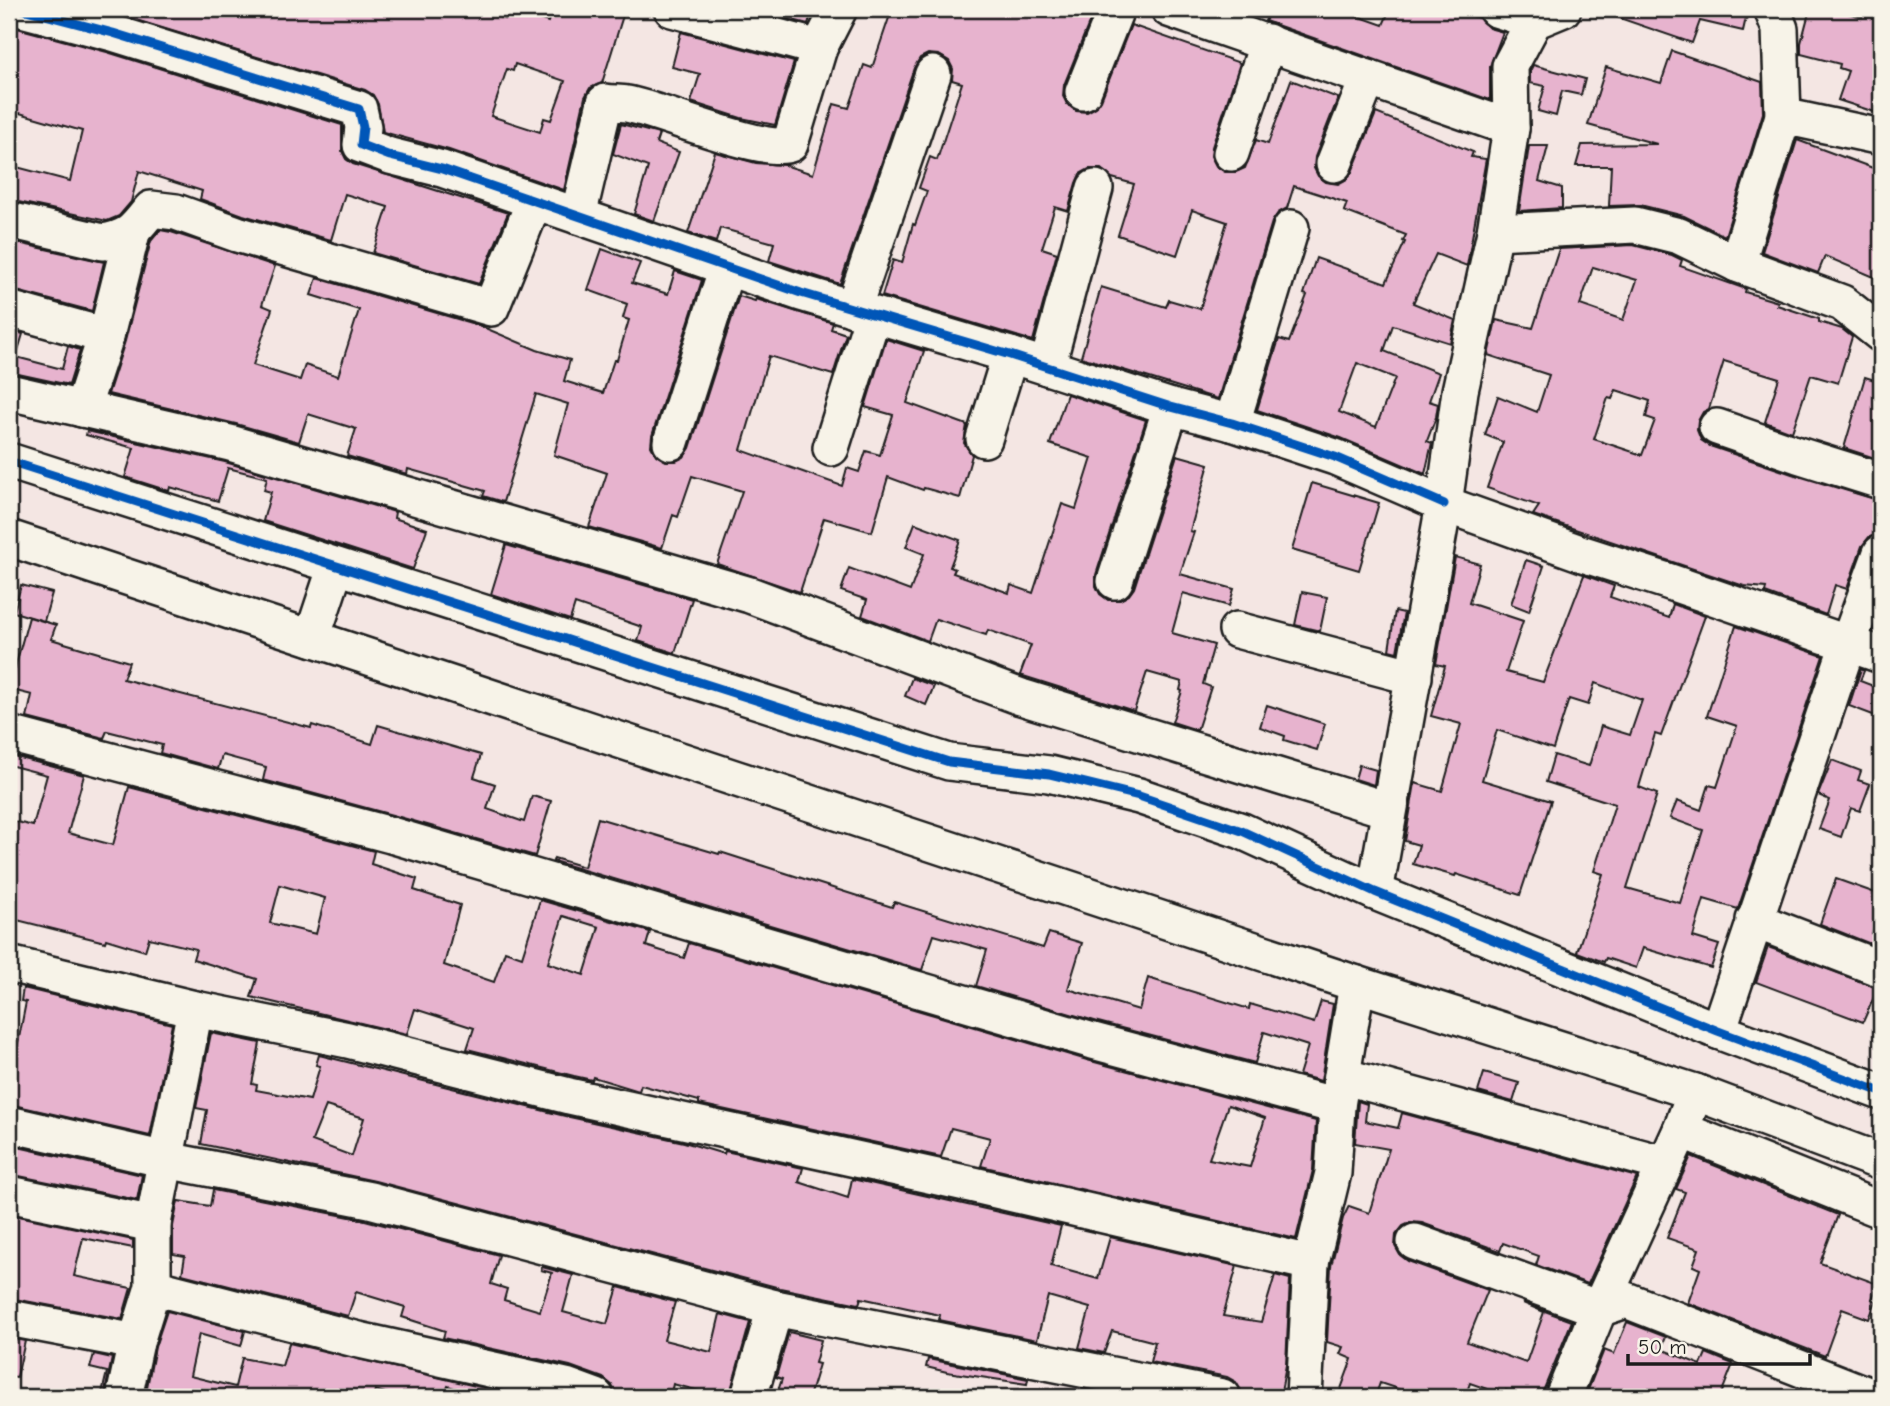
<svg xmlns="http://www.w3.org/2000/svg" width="1890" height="1406" viewBox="0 0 1890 1406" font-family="'Comic Neue',sans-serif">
	<rect width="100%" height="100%" fill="#f4e6e3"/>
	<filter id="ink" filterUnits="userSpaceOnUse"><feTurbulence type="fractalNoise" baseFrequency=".0143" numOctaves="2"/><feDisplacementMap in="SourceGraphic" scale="14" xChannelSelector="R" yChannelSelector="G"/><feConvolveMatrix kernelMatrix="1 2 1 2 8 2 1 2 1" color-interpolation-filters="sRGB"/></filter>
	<g filter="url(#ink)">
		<g fill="#e7b3ce" stroke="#1c1c1c" stroke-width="2" fill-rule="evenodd">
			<path d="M100 9H474L505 19 509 9 548 22 552 9H625L602 83 590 88 585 97 564 190 449 150 383 132 378 104 373 95 365 90ZM515 64 565 81 551 120 544 118 540 132 491 116 507 69 513 71Z"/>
			<path d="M750 9H813L808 24Z"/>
			<path d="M892 9 1094 11 1064 85 1063 96 1067 104 1076 111 1087 112 1096 107 1101 100 1131 25 1240 63 1212 147 1211 156 1216 166 1225 172H1236L1245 168 1256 140 1268 144 1291 80 1338 98 1315 157 1314 168 1318 176 1326 182 1338 184 1347 179 1352 172 1376 113 1473 152 1471 157 1486 159 1467 266 1436 254 1413 303 1455 320 1450 343 1393 325 1384 351 1439 373 1429 401 1438 404 1436 417 1427 441 1432 443 1425 474 1341 438 1257 410 1279 339 1289 342 1307 295 1304 294 1316 258 1386 283 1405 242 1403 241 1406 235 1344 211 1347 203 1294 186 1287 208 1278 213 1272 222 1218 399 1081 357 1101 287 1166 307 1169 300 1200 309 1227 222 1192 210 1177 255 1118 235 1134 184 1112 178 1101 169H1089L1080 174 1076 183 1068 211 1055 207 1042 248 1057 253 1033 341 882 296 893 260 902 263 913 224 915 225 927 191 919 188 930 157 937 160 962 83 952 80 953 69 949 61 939 55 928 54 920 58 914 68 840 284 769 261 774 243 720 228 716 242 688 233 715 152 756 163 784 165 813 174 834 104 849 108 864 65 872 68ZM1357 363 1395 378 1376 427 1339 412Z"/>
			<path d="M1271 9H1351L1349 13 1383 25 1390 9H1452L1479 18 1489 28 1503 32 1490 66V100L1265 21Z"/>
			<path d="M1603 9H1748L1743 31 1700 21 1692 43 1602 12Z"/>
			<path d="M1810 9H1833L1862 17 1865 9 1881 12V114L1838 100 1848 71 1839 68 1840 64 1801 54V43Z"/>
			<path d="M9 24 17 28 107 52 342 125V151L346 159 353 164 508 213 479 284 373 253 388 207 345 194 331 240 243 215 200 199 202 191 139 171 131 202 119 216 107 221 9 200V165L70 181 82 131 9 110Z"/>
			<path d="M681 32 794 62 775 125 741 118 691 102 700 74 672 67Z"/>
			<path d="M1672 51 1762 82 1763 113 1725 236 1684 216 1640 205 1609 206 1611 166H1576L1582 145 1657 144 1588 125 1606 67 1661 83Z"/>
			<path d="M1533 65 1585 79 1581 95 1562 91 1556 116 1538 111 1545 86 1530 83V71Z"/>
			<path d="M621 124 659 134 656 143 679 152 654 221 634 214 648 167 613 154Z"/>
			<path d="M1797 140 1881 171V280L1825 256 1818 273 1762 252Z"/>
			<path d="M1529 146H1548L1539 181 1562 188V208L1519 211Z"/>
			<path d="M160 230 171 232 275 266 262 305 272 309 253 365 300 380 305 365 338 376 359 310 311 295 317 278 478 325 537 350 570 360 564 381 603 393 614 360H617L629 320 623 318 627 304 588 290 602 249 640 263 632 283 668 294 675 271 702 280 652 436 651 446 656 455 666 461H676L684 457 690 448 739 296 755 301 756 299 833 323 831 329 846 334 833 375 769 356 741 450 842 486 847 468 859 472 866 451 880 455 893 415 865 407 886 339 924 351 907 403 967 425 964 443 972 455 960 498 924 488 923 490 888 477 872 532 824 518 800 592 717 564 742 491 692 476 678 517 673 515 662 548 589 527 607 473 554 455 568 404 536 394 503 502 483 496 485 491 408 469 407 474 347 456 356 429 308 414 299 442 236 424 108 394 125 341 151 241Z"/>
			<path d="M9 241 104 262 92 311 9 289Z"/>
			<path d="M1633 245 1672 255 1682 260 1680 266 1746 289 1745 292 1778 302 1777 305 1819 319V322L1842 329 1852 337 1838 383 1811 375 1792 432 1765 422 1779 378 1724 361 1709 409 1703 412 1698 421 1697 430 1701 440 1710 446 1792 474 1881 501V533L1869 537 1862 546 1847 589 1835 585 1826 615 1765 593 1766 588 1744 586 1533 515 1539 506 1487 488 1503 442 1485 435 1498 396 1537 412 1549 375 1488 355 1496 320 1533 328 1559 249ZM1593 267 1637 280 1623 320 1580 305ZM1616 390 1650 401 1646 417 1655 420 1642 455 1594 439 1608 398 1612 399Z"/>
			<path d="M9 330 23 334 16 357 62 369 68 346 80 350 69 385 9 372Z"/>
			<path d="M1865 377 1881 382V460L1844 448Z"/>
			<path d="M1067 394 1146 420 1096 575V586L1100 594 1108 600H1120L1129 595 1134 588 1177 455 1209 464 1190 531 1194 532 1180 574 1234 589 1229 606 1183 593 1172 633 1214 645 1203 684 1211 687 1197 730 1172 722 1182 691 1180 690 1182 682 1147 672 1134 711 1020 675 1031 645 988 630 986 635 936 619 928 641 862 616 867 600 841 591 849 568 910 591 924 554 906 547 915 523 960 540 950 567 955 569 953 573 1009 593 1011 585 1033 593 1062 504 1076 509 1092 458 1050 444Z"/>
			<path d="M87 431 225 462 395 512 394 518 427 529 413 569 263 521 271 492 264 490 267 478 228 468 218 501 170 487 169 491 125 477 134 448 86 435Z"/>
			<path d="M1312 483 1379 503 1359 570 1292 550Z"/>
			<path d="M506 545 692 599 675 653 638 641 642 627 575 604 570 620 491 594Z"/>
			<path d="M1455 557 1480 564 1469 603 1523 621 1506 672 1543 682 1584 575 1614 586 1610 597 1669 618 1673 604 1705 616 1661 736 1655 734 1639 787 1657 794 1627 888 1680 903 1703 830 1670 818 1677 801 1701 810 1709 785 1717 787 1737 726 1707 716 1736 626 1823 656 1738 909 1704 899 1693 937 1719 945 1711 968 1643 948 1636 968 1606 958 1604 962 1577 952 1603 874 1594 871 1615 804 1546 782 1554 755 1589 766 1601 726 1630 735 1642 700 1595 683 1588 705 1569 699 1553 749 1497 730 1482 780 1551 801 1520 895 1456 874 1455 876 1413 864 1419 845 1405 841 1415 783 1442 791 1461 724 1431 716 1445 666 1436 664Z"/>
			<path d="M1526 560 1544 566 1529 611 1511 604Z"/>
			<path d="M21 585 52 593 44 621 14 612Z"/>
			<path d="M1302 592 1327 597 1320 631 1295 625Z"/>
			<path d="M1395 611 1404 613 1397 652 1389 650Z"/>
			<path d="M29 617 56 625 51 639 129 662 123 679 311 728 312 725 372 744 378 725 481 755 474 777 495 784 487 809 524 822 532 796 551 801 535 856 396 816 263 780 266 767 222 755 218 769 160 753 162 745 107 731 104 738 27 718 32 695 12 690 16 664Z"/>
			<path d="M1861 669 1864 671 1860 681 1881 689V718L1849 706Z"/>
			<path d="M912 678 934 686 926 705 905 696Z"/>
			<path d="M1267 705 1325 724 1317 750 1284 740 1285 736 1260 727Z"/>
			<path d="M9 755 84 775 68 833 113 845 129 787 374 851 371 864 417 879 414 890 460 905 444 965 494 982 505 951 522 957 540 900 650 932 646 946 684 958 689 943 1087 1060 1316 1121 1313 1170 1296 1239 981 1166 990 1138 951 1128 941 1157 699 1104V1101L641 1085 639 1091 593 1077 592 1080 574 1076 467 1049 474 1028 415 1009 407 1034 251 997 257 979 193 959 196 949 149 938 145 951 106 939 105 942 9 918V820L33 826 47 775 9 765ZM280 885 325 898 316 934 270 923ZM563 916 599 927 584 975 548 963ZM1228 1105 1265 1118 1250 1167 1209 1159Z"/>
			<path d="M1832 760 1861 771 1858 780 1870 784 1860 811 1851 808 1841 837 1819 829 1830 800 1818 795Z"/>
			<path d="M1359 765 1376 770 1374 785 1355 779Z"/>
			<path d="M598 818 719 854 720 852 892 907 894 902 1043 948 1049 933 1082 943 1068 989 1139 1010 1148 978 1249 1009 1250 1004 1314 1023 1321 1001 1333 1004 1321 1081 1299 1075 1308 1046 1264 1032 1255 1063 1098 1022 976 986 987 950 934 935 922 970 553 861 554 858 584 867Z"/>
			<path d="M1836 879 1881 895V909L1872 934 1881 938V948L1820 924Z"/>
			<path d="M1768 947 1878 988 1863 1022 1756 982Z"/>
			<path d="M23 988 172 1024 150 1136 9 1104V1089L26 1002 21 1001Z"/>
			<path d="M211 1033 260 1043 252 1084 257 1085 256 1090 310 1100 320 1066 316 1065 319 1055 565 1116 684 1142 724 1154 725 1151 803 1168 799 1182 848 1198 852 1179 1061 1226 1051 1266 1098 1279 1110 1237 1237 1266 1223 1316 1261 1322 1275 1275 1290 1279 1286 1365 1280 1397H1242L1241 1390 1236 1382 1227 1377 1150 1362 1155 1342 1112 1331 1104 1353 1079 1348 1090 1308 1048 1296 1037 1340 939 1320 940 1315 861 1298 859 1304 780 1288 375 1181 201 1144 207 1110 196 1108ZM326 1106 364 1118 352 1156 312 1141Z"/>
			<path d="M1484 1073 1519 1083 1513 1102 1478 1092Z"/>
			<path d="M1358 1101 1367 1104 1365 1121 1398 1128 1402 1113 1637 1177 1588 1284 1536 1265 1539 1256 1503 1243 1500 1251 1422 1223 1412 1222 1403 1226 1396 1235 1395 1246 1400 1255 1408 1261 1488 1290 1467 1342 1526 1363 1544 1312 1523 1303 1572 1321 1544 1389 1543 1397H1526L1506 1390 1504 1395 1470 1383 1465 1397H1422L1380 1383 1375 1397H1338L1352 1359 1340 1354 1343 1347 1327 1342 1331 1266 1343 1218 1349 1206 1369 1213 1389 1149 1355 1143Z"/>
			<path d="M9 1145 142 1175 137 1200 9 1174Z"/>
			<path d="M1691 1156 1838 1215 1820 1263 1878 1284 1872 1299 1876 1301 1869 1319 1842 1309 1825 1356 1688 1303 1700 1269 1693 1266 1699 1249 1667 1238 1685 1192 1676 1189Z"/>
			<path d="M213 1190 365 1220 499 1255 491 1284 507 1289 504 1300 540 1311 552 1273 541 1270 542 1267 573 1275 563 1312 607 1324 618 1287 675 1302 664 1340 711 1352 720 1314 750 1322 729 1397H722L673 1384 670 1397H651L625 1390 624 1397H616L612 1385 603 1378 570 1366 443 1338 445 1331 402 1317 405 1307 356 1292 348 1316 182 1274 185 1256 173 1254V1226L178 1201 210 1206Z"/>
			<path d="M9 1214 133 1240V1248L83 1238 74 1276 131 1288 122 1319 9 1298Z"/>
			<path d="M167 1311 245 1331 241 1346 199 1334 190 1376 235 1387 242 1358 282 1366 289 1343 524 1397H483L448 1386 444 1397H399L375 1390 373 1397H145L155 1347Z"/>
			<path d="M1627 1322 1666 1337 1661 1349 1701 1365 1706 1353 1733 1364 1720 1397H1592L1586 1395 1604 1350 1614 1354Z"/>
			<path d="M789 1332 821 1340 815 1363 819 1364 809 1397H776L782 1379 776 1377Z"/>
			<path d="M9 1338 25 1341 17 1377 9 1376Z"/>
			<path d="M94 1354 112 1358 104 1397H101L107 1372 90 1368Z"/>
			<path d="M928 1359 1028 1379 1027 1384 947 1372 926 1367Z"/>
		</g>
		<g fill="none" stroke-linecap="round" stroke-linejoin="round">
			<g stroke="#1c1c1c" stroke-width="40">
				<g id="minor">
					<path d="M22 9 113 33 359 109 363 127 361 145 390 156 442 169 801 293 1010 355 1171 407 1232 423 1335 457 1444 504 1583 554 1667 581 1881 655"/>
					<path d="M672 9 819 48"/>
					<path d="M1169 9 1511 128"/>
					<path d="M1496 9 1534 21"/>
					<path d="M1083 92 1116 9"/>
					<path d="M1783 116 1881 137"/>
					<path d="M1231 153 1268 42"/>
					<path d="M1334 164 1368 78"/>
					<path d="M578 216 605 102C613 103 620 103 627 104 661 110 764 155 790 144L819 48 839 9"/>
					<path d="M9 220 103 242C131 237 134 230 151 209L176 212 237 234 491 308 534 202"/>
					<path d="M1495 232 1635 225 1679 236 1737 264 1842 303 1881 334"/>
					<path d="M1737 264 1783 116 1780 29 1772 9"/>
					<path d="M9 309 106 336"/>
					<path d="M853 309 933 74"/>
					<path d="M1047 367 1095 188"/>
					<path d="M9 392 230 443 750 595 1021 697 1388 810"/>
					<path d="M82 409 106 336 132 233"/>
					<path d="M1232 423 1291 228"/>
					<path d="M1717 427 1798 455 1881 481"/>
					<path d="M984 439 1010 355"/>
					<path d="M671 442 727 267"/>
					<path d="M831 448 873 315"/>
					<path d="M9 461 949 762 1049 774 1139 796 1242 831 1375 892 1718 1031 1881 1092"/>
					<path d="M9 538 1357 984 1695 1092 1881 1162"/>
					<path d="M1115 581 1171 407"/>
					<path d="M1237 630 1414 677"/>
					<path d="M312 638 336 566"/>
					<path d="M9 734 391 835 1093 1041 1337 1106"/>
					<path d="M1375 892 1444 504 1460 391 1495 232 1511 128 1510 66 1534 21 1563 9"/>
					<path d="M1754 920 1881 969"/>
					<path d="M9 964 195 1009 348 1040 569 1096 974 1185 1311 1263"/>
					<path d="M1718 1031 1848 644 1881 553"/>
					<path d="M1342 1076 1665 1164"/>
					<path d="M9 1124 166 1160 370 1200 775 1308 1222 1397"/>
					<path d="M1681 1130 1881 1210"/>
					<path d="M9 1194 153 1224"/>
					<path d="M1415 1242 1599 1309 1626 1300 1873 1397"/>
					<path d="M153 1287 359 1340 566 1386 596 1397"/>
					<path d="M9 1318 136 1342"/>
					<path d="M124 1397 136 1342 153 1287V1224L195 1009"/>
					<path d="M749 1397 775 1308"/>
					<path d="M1304 1397 1311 1263 1333 1173 1337 1106 1357 984"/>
					<path d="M1563 1397 1599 1309 1681 1130 1695 1092"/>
				</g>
			</g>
			<use href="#minor" stroke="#f7f3e8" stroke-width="35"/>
			<g stroke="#f7f3e8" stroke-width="13">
				<g id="cycleway">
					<path d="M22 9 113 33 359 109 363 127 361 145 390 156 442 169 801 293 1010 355 1171 407 1232 423 1335 457 1444 504"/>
					<path d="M9 461 949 762 1049 774 1139 796 1242 831 1375 892 1718 1031 1881 1092"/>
				</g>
			</g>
			<use href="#cycleway" stroke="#0057b8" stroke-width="9"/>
		</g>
	</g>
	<rect width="1890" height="1406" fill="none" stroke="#f7f3e8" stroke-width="35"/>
	<rect x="18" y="18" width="1855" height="1371" fill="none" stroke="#1c1c1c" stroke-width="2.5" filter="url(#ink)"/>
	<path d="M1628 1354v10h182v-10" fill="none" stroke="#1c1c1c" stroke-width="3.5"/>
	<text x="1638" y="1354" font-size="21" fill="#1c1c1c" stroke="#f7f3e8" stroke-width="5" paint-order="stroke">50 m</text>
</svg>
